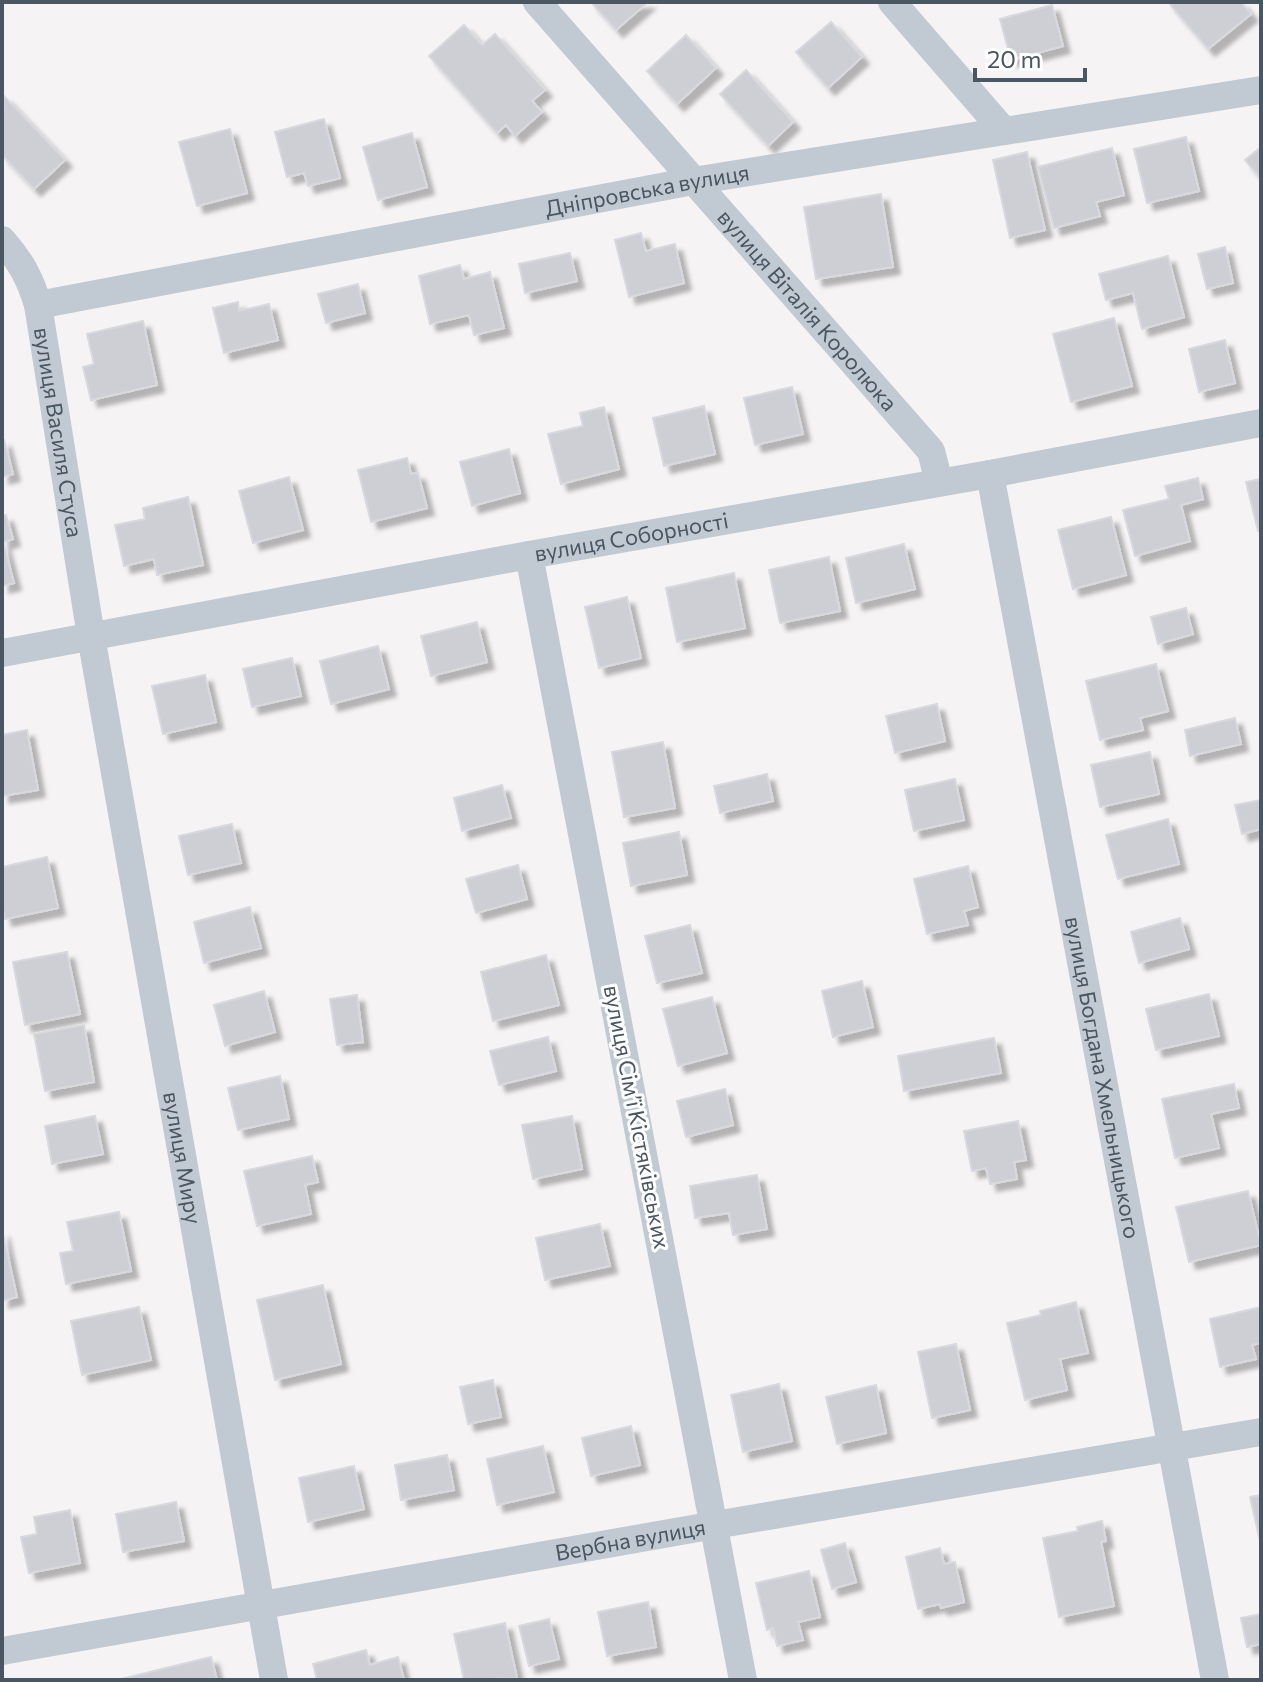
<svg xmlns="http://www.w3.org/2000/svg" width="1263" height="1682" viewBox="0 0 1263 1682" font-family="Commissioner,sans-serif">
	<defs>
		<filter id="shadow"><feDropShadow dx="7" dy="7" stdDeviation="2" flood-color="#0004"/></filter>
	</defs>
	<rect width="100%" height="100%" fill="#f5f3f3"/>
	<g fill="#cdcfd5" stroke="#d7d9de" stroke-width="2" filter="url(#shadow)">
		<path d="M591 2H648L616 30Z"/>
		<path d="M1168 2H1241L1251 14 1208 49Z"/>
		<path d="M1052 5 1063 46 1011 60 1000 19Z"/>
		<path d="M831 22 862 57 828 88 796 52Z"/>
		<path d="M464 25 482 45 495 34 545 90 532 101 542 112 515 136 506 125 497 133 429 56Z"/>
		<path d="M686 35 716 68 677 104 647 71Z"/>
		<path d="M746 70 793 122 768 146 720 94Z"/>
		<path d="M4 96 65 160 34 189 2 155Z"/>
		<path d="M324 119 340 178 308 186 304 173 287 177 275 132Z"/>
		<path d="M230 129 247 193 197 206 179 142Z"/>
		<path d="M412 133 427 187 378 200 363 147Z"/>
		<path d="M1186 137 1199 191 1147 203 1134 149Z"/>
		<path d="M1261 147V179L1245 160Z"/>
		<path d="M1112 148 1124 195 1096 202 1100 216 1054 228 1038 167Z"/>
		<path d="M1027 152 1045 230 1010 238 993 160Z"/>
		<path d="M881 194 893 267 816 279 804 207Z"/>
		<path d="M641 233 646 251 675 244 684 283 629 297 615 240Z"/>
		<path d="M1225 247 1233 283 1207 289 1198 254Z"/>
		<path d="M570 253 577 281 525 293 519 264Z"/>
		<path d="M1168 256 1184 317 1142 329 1133 293 1106 300 1099 274Z"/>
		<path d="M460 265 464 279 490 272 504 328 474 335 469 315 430 324 419 276Z"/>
		<path d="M358 284 365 313 326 323 318 294Z"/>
		<path d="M238 302 239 311 269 304 278 340 224 353 213 308Z"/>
		<path d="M1114 318 1132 386 1071 402 1053 334Z"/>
		<path d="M143 321 157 385 91 400 83 367 94 364 87 334Z"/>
		<path d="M1225 340 1235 383 1199 392 1189 349Z"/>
		<path d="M792 387 803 434 755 445 744 398Z"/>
		<path d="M704 406 715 454 664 466 653 418Z"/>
		<path d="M604 407 619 469 561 484 548 434 583 426 580 413Z"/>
		<path d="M4 440 13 474 2 477V441Z"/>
		<path d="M509 449 520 493 472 506 460 462Z"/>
		<path d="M407 458 411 474 418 473 427 508 371 522 358 470Z"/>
		<path d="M289 477 303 530 253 543 239 491Z"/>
		<path d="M1198 478 1203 499 1181 505 1190 541 1135 556 1123 510 1169 499 1165 486Z"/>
		<path d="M1261 479V531H1258L1246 482Z"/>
		<path d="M188 497 203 565 157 575 154 559 124 566 115 525 145 519 143 508Z"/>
		<path d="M6 515 13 539 3 542 14 583 2 586V516Z"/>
		<path d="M1111 517 1126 575 1073 589 1058 530Z"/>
		<path d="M904 544 915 589 856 603 846 558Z"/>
		<path d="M829 557 840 611 780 623 769 570Z"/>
		<path d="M734 573 745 628 677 642 666 588Z"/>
		<path d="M627 597 641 658 599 668 585 607Z"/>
		<path d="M1186 608 1193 634 1158 644 1151 617Z"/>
		<path d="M477 622 487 662 431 676 421 636Z"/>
		<path d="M378 646 389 689 331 704 320 661Z"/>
		<path d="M292 658 301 696 252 707 243 669Z"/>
		<path d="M1156 664 1168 711 1140 718 1143 730 1100 740 1086 681Z"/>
		<path d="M205 675 216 722 163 734 152 686Z"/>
		<path d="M937 704 945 741 895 753 886 716Z"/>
		<path d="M1235 718 1241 744 1190 756 1185 730Z"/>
		<path d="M27 730 38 790 2 796V735Z"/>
		<path d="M663 742 675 808 624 817 612 752Z"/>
		<path d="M1150 752 1159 794 1100 807 1091 765Z"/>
		<path d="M767 774 773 801 720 813 714 786Z"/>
		<path d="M955 779 964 820 914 831 905 790Z"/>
		<path d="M502 785 511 818 462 831 454 798Z"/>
		<path d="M1261 800V829L1242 834 1235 805Z"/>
		<path d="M1168 819 1179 864 1118 879 1106 835Z"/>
		<path d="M232 824 241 863 188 875 179 836Z"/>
		<path d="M679 832 687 875 631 886 623 843Z"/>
		<path d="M47 857 58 908 5 919 2 905V867Z"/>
		<path d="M518 865 527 899 476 913 466 879Z"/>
		<path d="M968 866 978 907 964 911 968 925 927 934 914 879Z"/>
		<path d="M250 907 261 948 204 963 194 922Z"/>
		<path d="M1180 918 1189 949 1139 963 1131 932Z"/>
		<path d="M690 925 702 973 657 983 645 936Z"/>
		<path d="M67 952 80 1014 25 1025 13 962Z"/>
		<path d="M546 955 559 1005 493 1021 481 972Z"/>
		<path d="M862 981 873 1027 833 1037 822 991Z"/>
		<path d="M264 991 275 1032 225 1046 214 1005Z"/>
		<path d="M1209 994 1219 1036 1156 1050 1146 1009Z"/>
		<path d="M357 995 363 1042 337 1045 330 999Z"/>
		<path d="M712 997 727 1053 678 1066 663 1009Z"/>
		<path d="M84 1025 94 1082 45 1091 34 1034Z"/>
		<path d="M548 1037 556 1071 499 1085 490 1051Z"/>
		<path d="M994 1038 1001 1073 904 1091 898 1056Z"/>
		<path d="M280 1076 289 1119 238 1130 228 1088Z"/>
		<path d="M1234 1084 1239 1108 1211 1114 1219 1148 1175 1158 1162 1099Z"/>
		<path d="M725 1089 733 1125 686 1137 677 1101Z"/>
		<path d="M95 1116 103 1154 52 1164 45 1126Z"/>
		<path d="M572 1116 582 1169 533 1179 522 1125Z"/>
		<path d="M1018 1121 1026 1160 1014 1162 1017 1179 990 1184 986 1168 972 1171 964 1131Z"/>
		<path d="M312 1156 318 1182 305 1185 311 1214 257 1226 244 1171Z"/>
		<path d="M757 1175 767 1229 733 1235 729 1213 695 1218 690 1186Z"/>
		<path d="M1248 1191 1261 1245 1189 1262 1176 1207Z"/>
		<path d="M119 1212 131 1271 66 1284 60 1253 73 1251 67 1222Z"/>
		<path d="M600 1224 610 1266 545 1280 536 1238Z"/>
		<path d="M2 1230 17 1297 2 1301Z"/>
		<path d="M323 1285 341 1364 275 1380 257 1300Z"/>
		<path d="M1076 1302 1088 1353 1060 1359 1067 1390 1025 1400 1007 1323 1041 1315 1040 1311Z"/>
		<path d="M139 1307 151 1360 82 1375 71 1321Z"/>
		<path d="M1261 1307V1343L1252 1345 1256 1359 1220 1367 1210 1319Z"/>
		<path d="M956 1344 970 1410 932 1418 918 1352Z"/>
		<path d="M493 1380 501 1417 468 1424 460 1387Z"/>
		<path d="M779 1384 792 1441 743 1452 731 1395Z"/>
		<path d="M876 1385 886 1433 837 1444 826 1397Z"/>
		<path d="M631 1426 640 1465 591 1476 582 1438Z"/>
		<path d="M543 1446 554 1492 497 1505 487 1459Z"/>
		<path d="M447 1455 454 1490 401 1500 395 1465Z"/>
		<path d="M354 1466 364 1509 308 1522 299 1478Z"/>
		<path d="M1261 1495V1540L1260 1541 1250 1497Z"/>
		<path d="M176 1502 184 1541 123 1552 116 1514Z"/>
		<path d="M70 1510 80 1563 29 1573 21 1537 37 1534 34 1517Z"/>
		<path d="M1102 1521 1106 1541 1101 1542 1114 1606 1059 1617 1043 1538 1078 1531 1077 1527Z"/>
		<path d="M845 1543 856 1582 832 1589 821 1550Z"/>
		<path d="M940 1548 944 1564 955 1562 964 1602 941 1608 940 1604 918 1609 906 1557Z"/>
		<path d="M809 1571 820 1617 798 1622 803 1640 777 1646 773 1628 767 1630 756 1583Z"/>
		<path d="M648 1602 656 1647 607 1656 598 1612Z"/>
		<path d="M1261 1614V1644L1247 1647 1241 1618Z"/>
		<path d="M549 1619 559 1659 529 1666 519 1626Z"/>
		<path d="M505 1623 517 1678 464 1680 454 1634Z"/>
		<path d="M366 1650 370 1665 398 1657 404 1680H317L313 1664Z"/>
		<path d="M211 1657 217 1680H117Z"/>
	</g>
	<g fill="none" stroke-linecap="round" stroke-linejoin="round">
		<g stroke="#c1cad2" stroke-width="28">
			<path id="s1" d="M537 2 931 451 939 482"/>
			<path d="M892 2 1004 131"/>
			<path id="s2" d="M2 240C20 260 30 278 38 305L91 636 274 1680"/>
			<path id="s3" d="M38 305 693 181 1261 90"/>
			<path id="s4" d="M990 474 1215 1680"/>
			<path d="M529 555 743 1680"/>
			<path id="s5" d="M2 653 529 555 990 474 1261 423"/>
			<path id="s6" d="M2 1651 715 1525 1261 1432"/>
		</g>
	</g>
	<g text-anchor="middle" stroke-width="6" stroke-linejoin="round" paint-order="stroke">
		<g font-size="22" fill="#4a5661" stroke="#fff">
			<text dy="8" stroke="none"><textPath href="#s3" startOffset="620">Дніпровська вулиця</textPath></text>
			<text dy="8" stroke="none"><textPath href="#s1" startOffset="410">вулиця Віталія Королюка</textPath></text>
			<text dy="8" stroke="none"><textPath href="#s2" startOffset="204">вулиця Василя Стуса</textPath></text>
			<text dy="8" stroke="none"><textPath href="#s5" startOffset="640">вулиця Соборності</textPath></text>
			<text dy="8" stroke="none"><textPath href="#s4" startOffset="614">вулиця Богдана Хмельницького</textPath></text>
			<text transform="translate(637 1117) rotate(79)" y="8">вулиця Сімʼї Кістяківських</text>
			<text dy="8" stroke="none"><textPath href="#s2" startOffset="940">вулиця Миру</textPath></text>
			<text dy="8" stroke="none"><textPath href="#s6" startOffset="638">Вербна вулиця</textPath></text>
		</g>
	</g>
	<rect width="1263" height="1682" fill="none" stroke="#4a5661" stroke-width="8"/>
	<path d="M975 68v12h110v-12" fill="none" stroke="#4a5661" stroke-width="4"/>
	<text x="987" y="68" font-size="24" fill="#4a5661" stroke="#ffffff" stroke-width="6" paint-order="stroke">20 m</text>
</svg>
